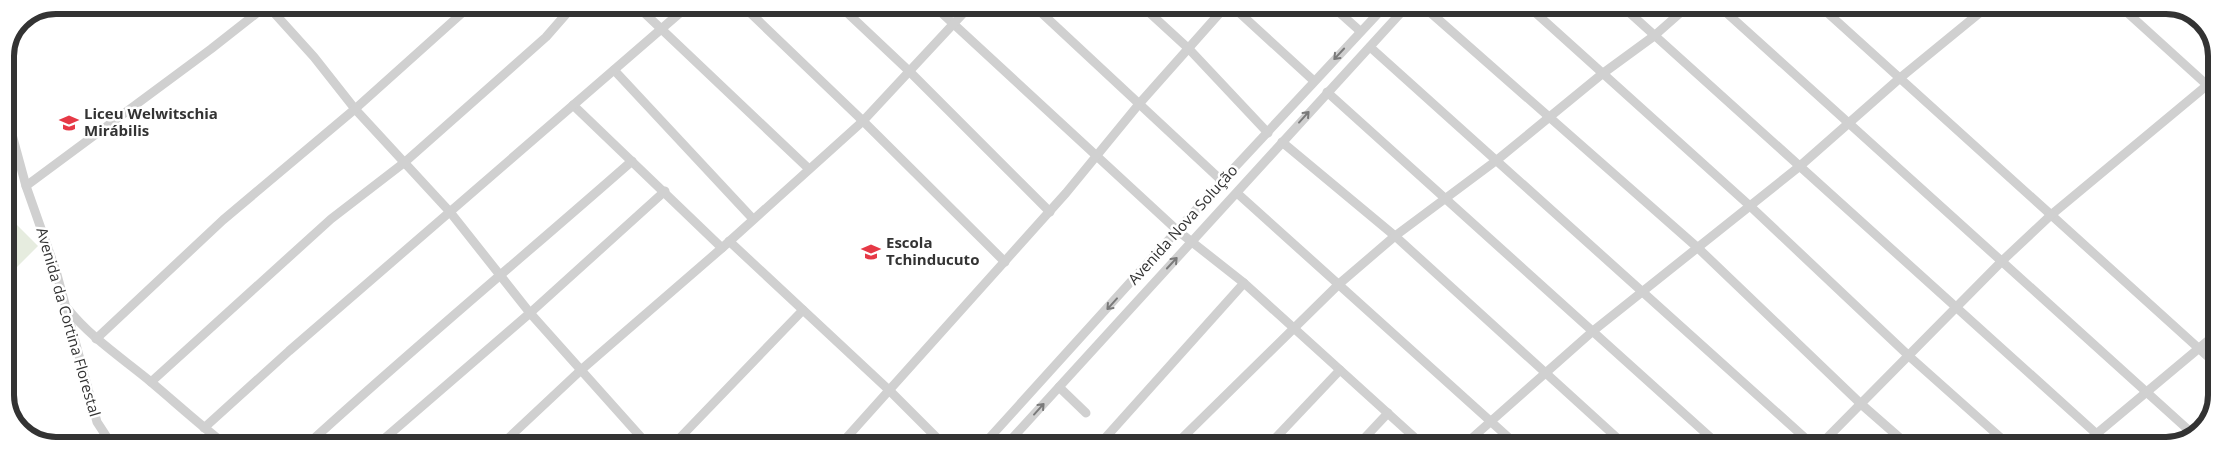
<svg xmlns="http://www.w3.org/2000/svg" width="2222" height="451" viewBox="0 0 2222 451" font-family="'Open Sans',sans-serif">
	<rect width="100%" height="100%" fill="#fff"/>
	<path fill="#e6ecdf" d="M5 213 38 246 5 279Z"/>
	<g fill="none" stroke-linecap="round" stroke-linejoin="round">
		<g stroke="#d0d0d0" stroke-width="9">
			<path d="M267 5 314 57 355 109 450 212 530 313 648 445"/>
			<path d="M636 5 809 169"/>
			<path d="M742 5 863 121 1005 262"/>
			<path d="M839 5 909 71 1050 212"/>
			<path d="M933 5 1178 231 1244 283 1424 446"/>
			<path d="M1033 5 1222 181"/>
			<path d="M1141 5 1189 49 1268 133"/>
			<path d="M1232 6 1314 81"/>
			<path d="M1332 6 1360 31"/>
			<path d="M1423 6 1698 248 1861 404 1909 446"/>
			<path d="M1528 6 1750 206 1910 357 2010 446"/>
			<path d="M1622 6 2110 446"/>
			<path d="M1719 6 2194 435"/>
			<path d="M1820 6 2216 364"/>
			<path d="M2120 6 2217 94"/>
			<path d="M1370 47 1814 446"/>
			<path d="M614 70 753 219"/>
			<path d="M1327 92 1720 446"/>
			<path d="M573 105 722 248"/>
			<path d="M5 109 26 186 56 271 97 422 112 445"/>
			<path d="M1282 142 1395 236 1626 446"/>
			<path d="M26 186 211 49 267 5"/>
			<path d="M1237 193 1518 446"/>
			<path d="M729 241 890 391 944 445"/>
			<path d="M67 308C91 338 122 358 151 382 176 403 200 425 226 445"/>
			<path d="M96 339 223 220 355 109 471 5"/>
			<path d="M151 382 331 219 405 162 546 37 574 5"/>
			<path d="M1059 387 1086 413"/>
			<path d="M204 428 289 351 689 5"/>
			<path d="M307 445C413 348 524 256 632 161"/>
			<path d="M377 445 530 313 665 191"/>
			<path d="M501 445 581 370 722 248 863 121 971 5"/>
			<path d="M673 445 803 310"/>
			<path d="M840 445 1066 193 1139 104 1226 6"/>
			<path d="M983 445 1222 181 1385 6"/>
			<path d="M1006 445 1407 6"/>
			<path d="M1098 446 1244 283"/>
			<path d="M1174 446 1339 284 1395 236 1497 160 1602 74 1654 36 1688 6"/>
			<path d="M1268 446 1340 370"/>
			<path d="M1357 446 1388 413"/>
			<path d="M1463 446 1593 331 1800 166 1900 78 1988 6"/>
			<path d="M1819 446 2002 261 2051 215 2217 77"/>
			<path d="M2082 446 2216 334"/>
		</g>
	</g>
	<defs><path id="oneway-shaft" d="M-6 0H5M1.5-3L5.5 0L1.5 3" fill="none" stroke-width="1.6" stroke-linecap="round" stroke-linejoin="round" transform="scale(1.25)"/></defs>
	<g stroke="#7a7a7a">
		<use href="#oneway-shaft" transform="translate(1339 54) rotate(133)"/>
		<use href="#oneway-shaft" transform="translate(1304 117) rotate(-48)"/>
		<use href="#oneway-shaft" transform="translate(1172 263) rotate(-47)"/>
		<use href="#oneway-shaft" transform="translate(1112 304) rotate(132)"/>
		<use href="#oneway-shaft" transform="translate(1039 409) rotate(-48)"/>
	</g>
	<defs>
		<g id="school-bare" transform="scale(1.5)"><path d="M0-5L7-2L0 1L-7-2ZM-4 1L0 2.5L4 1V4Q0 6-4 4Z" fill="#e63946" stroke="#fff" stroke-width="2.5" paint-order="stroke"/></g>
	</defs>
	<g fill-rule="evenodd">
		<use href="#school-bare" x="69" y="123"/>
		<use href="#school-bare" x="871" y="252"/>
	</g>
	<g text-anchor="middle" stroke-width="5" stroke-linejoin="round" paint-order="stroke">
		<g font-size="15" font-weight="bold" fill="#333" stroke="#fff" text-anchor="start">
			<text x="84" y="119">Liceu Welwitschia<tspan x="84" dy="17">Mirábilis</tspan></text>
			<text x="886" y="248">Escola<tspan x="886" dy="17">Tchinducuto</tspan></text>
		</g>
		<g font-size="15" fill="#333" stroke="#fff">
			<text transform="translate(1183 225) rotate(-48)" y="5">Avenida Nova Solução</text>
			<text transform="translate(68 322) rotate(74)" y="5">Avenida da Cortina Florestal</text>
		</g>
	</g>
	<path d="M0 0H2222V451H0ZM56 14H2166A42 42 0 0 1 2208 56V395A42 42 0 0 1 2166 437H56A42 42 0 0 1 14 395V56A42 42 0 0 1 56 14Z" fill="#fff" fill-rule="evenodd"/>
	<path fill="none" stroke="#333" stroke-width="6" d="M56 14H2166A42 42 0 0 1 2208 56V395A42 42 0 0 1 2166 437H56A42 42 0 0 1 14 395V56A42 42 0 0 1 56 14Z"/>
</svg>
